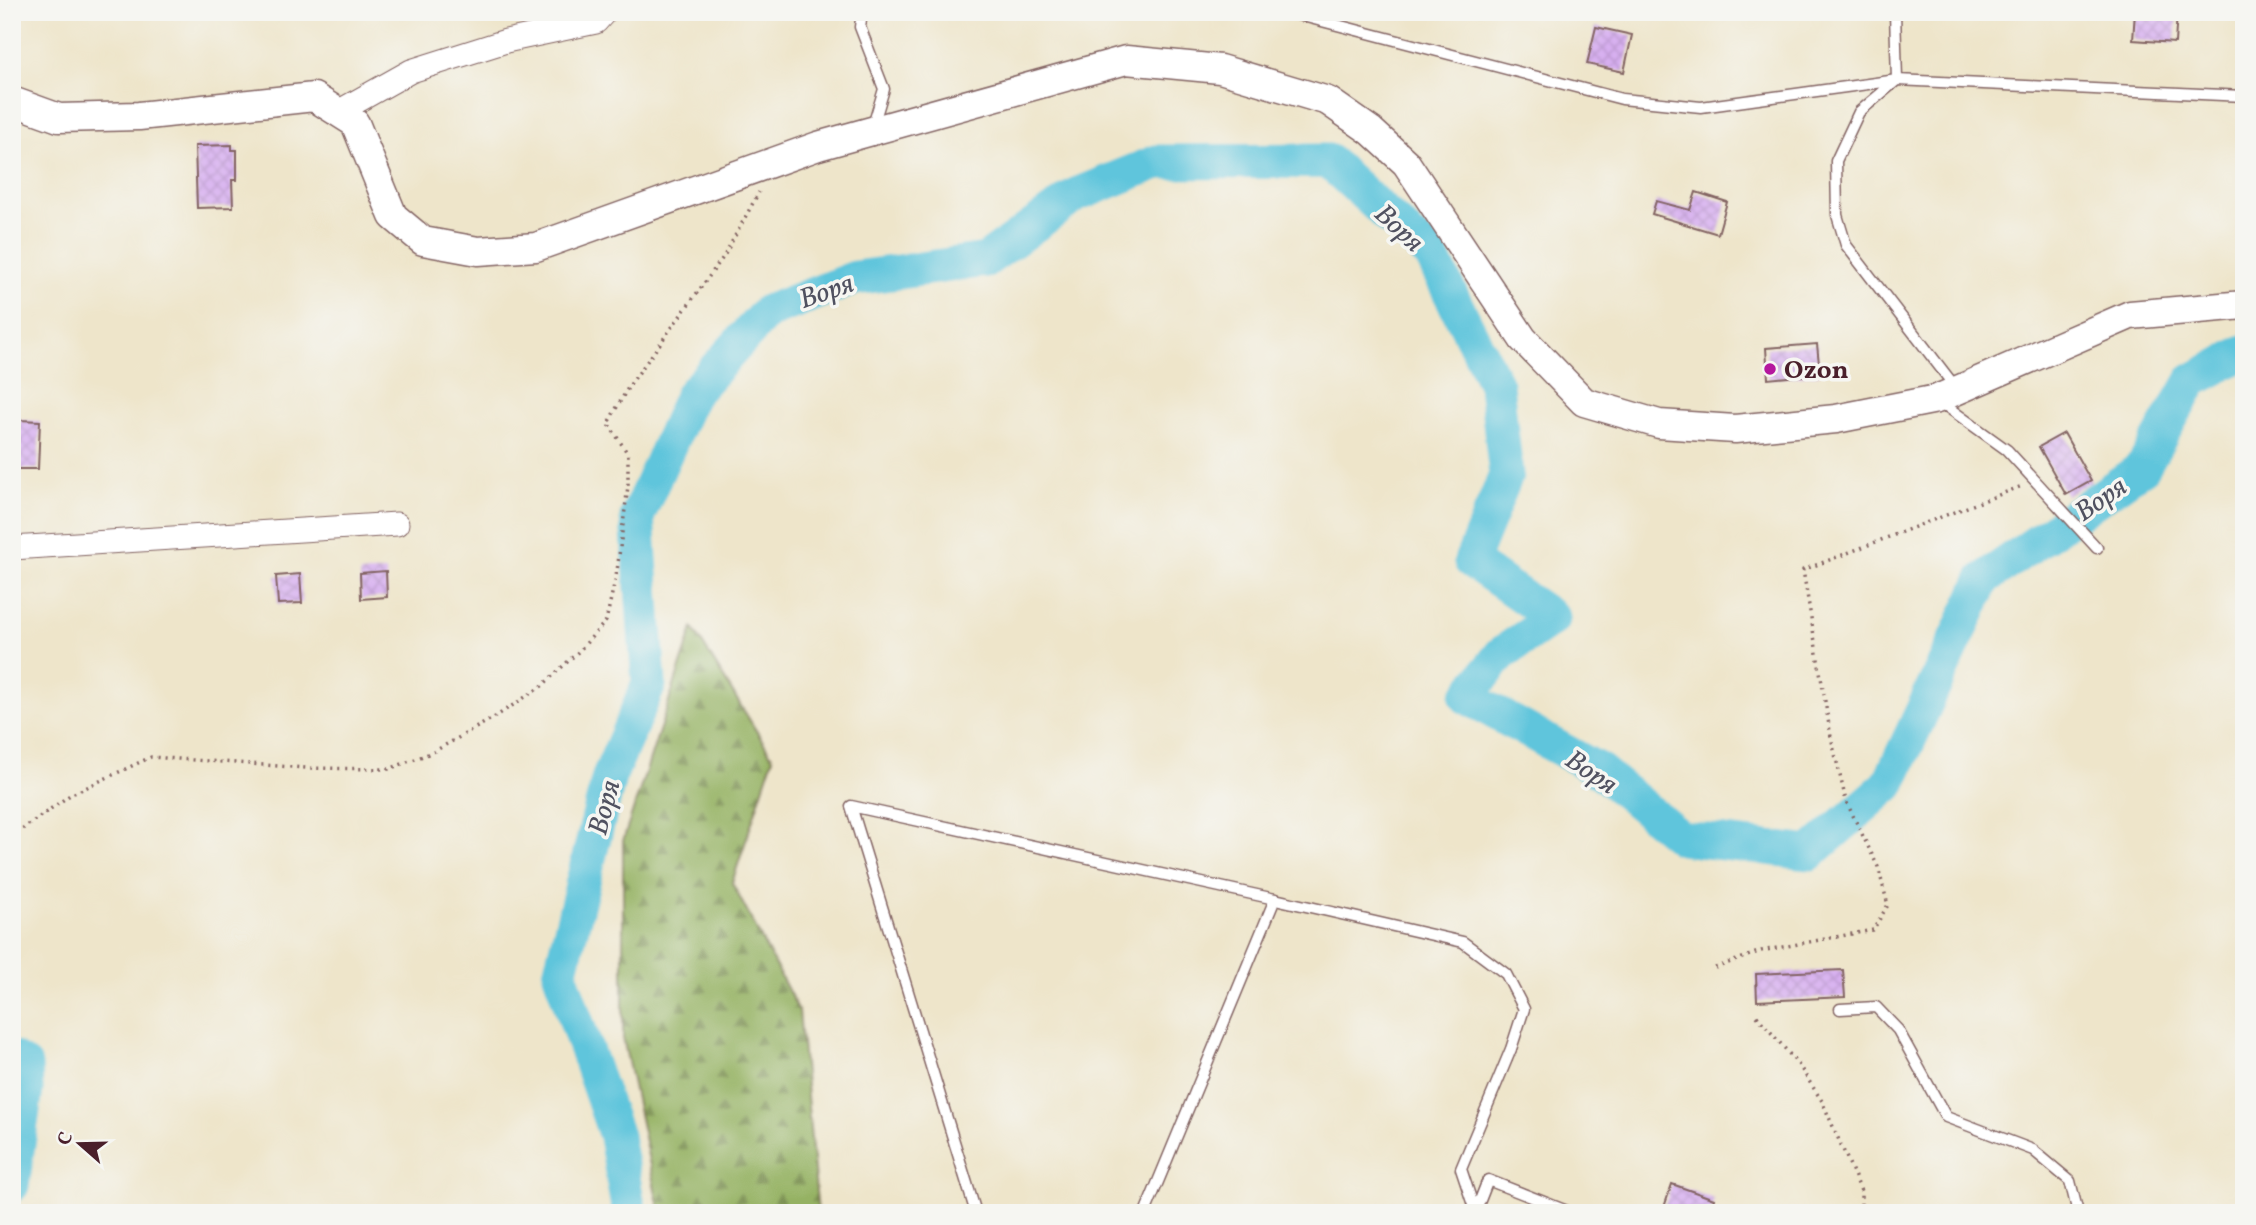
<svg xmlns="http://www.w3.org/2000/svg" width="2256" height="1225" viewBox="0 0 2256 1225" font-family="Vollkorn,serif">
	<defs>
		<pattern id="forest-firs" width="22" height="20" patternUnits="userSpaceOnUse" patternTransform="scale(1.75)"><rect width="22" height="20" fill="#95b264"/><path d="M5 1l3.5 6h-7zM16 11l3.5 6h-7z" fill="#7c9053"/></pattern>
		<pattern id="building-cross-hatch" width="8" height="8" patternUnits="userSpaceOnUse" patternTransform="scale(1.75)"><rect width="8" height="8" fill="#d7aff0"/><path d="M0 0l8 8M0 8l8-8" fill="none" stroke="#ba96ce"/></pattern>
	</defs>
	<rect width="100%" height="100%" fill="#f6f6f2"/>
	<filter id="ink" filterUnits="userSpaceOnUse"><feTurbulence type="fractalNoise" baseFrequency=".0143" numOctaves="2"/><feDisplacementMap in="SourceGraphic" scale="14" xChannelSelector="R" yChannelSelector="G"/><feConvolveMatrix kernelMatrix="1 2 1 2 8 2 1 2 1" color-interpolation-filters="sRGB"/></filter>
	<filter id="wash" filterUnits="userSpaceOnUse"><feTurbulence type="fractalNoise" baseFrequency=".00686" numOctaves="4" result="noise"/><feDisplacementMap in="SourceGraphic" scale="28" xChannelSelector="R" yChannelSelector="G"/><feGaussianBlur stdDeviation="1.57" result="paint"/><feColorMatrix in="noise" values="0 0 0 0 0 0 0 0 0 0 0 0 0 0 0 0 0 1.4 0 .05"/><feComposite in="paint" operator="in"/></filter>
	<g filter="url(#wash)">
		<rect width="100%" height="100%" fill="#eee5ca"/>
		<path fill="url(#forest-firs)" stroke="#706848" stroke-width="2" d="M693 628 773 758 732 883 799 1011 818 1213H660L623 1038V841Z"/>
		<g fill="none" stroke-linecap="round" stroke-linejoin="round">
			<g stroke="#5fc5dc" stroke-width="35">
				<path d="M12 1058 25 1066 26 1089 12 1185"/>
				<path d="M629 1213 616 1136 560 974 609 777 649 684 637 517 692 394 767 312 855 278 986 260 1076 195 1157 162 1328 161 1431 255 1496 385 1506 475 1471 561 1553 618 1501 654 1467 697 1600 771 1681 838 1810 853 1888 785 1984 579 2143 467 2192 381 2244 352"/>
			</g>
		</g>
		<g id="blocks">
			<g fill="url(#building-cross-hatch)">
				<path d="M2135 12H2177L2175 43 2133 40Z"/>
				<path d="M1596 27 1632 35 1624 72 1587 64Z"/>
				<path d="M232 145V150H237V180H232L233 207 197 208 195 146Z"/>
				<path d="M1696 192 1727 202 1718 234 1652 214 1656 201 1690 210Z"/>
				<path d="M1817 344 1820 374 1768 379 1766 348Z"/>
				<path d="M19 420 40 421 38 469H17Z"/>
				<path d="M2064 433 2091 481 2066 495 2039 447Z"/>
				<path d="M386 571 387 597 361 599 360 573Z"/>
				<path d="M300 574 302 603 278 604 276 576Z"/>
				<path d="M1843 970 1845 997 1757 1001 1756 974Z"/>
				<path d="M1672 1184 1714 1199 1710 1213H1662Z"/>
			</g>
		</g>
	</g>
	<g filter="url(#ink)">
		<use href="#blocks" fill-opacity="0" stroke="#836463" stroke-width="2"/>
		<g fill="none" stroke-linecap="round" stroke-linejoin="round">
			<g stroke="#836463" stroke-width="13">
				<g id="service">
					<path d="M862 12 860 27 884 89 872 129"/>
					<path d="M1287 12 1622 99 1701 107 1897 80 1859 112 1836 161 1837 215 1846 245 1956 388"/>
					<path d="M1895 12 1897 80 2244 96"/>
					<path d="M1939 401 2007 450 2097 548"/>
					<path d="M1840 1009 1876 1007 1898 1030 1946 1117 2033 1150 2070 1181 2078 1213"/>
					<path d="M976 1213 851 806 1275 899"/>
					<path d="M1145 1213 1275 899 1463 942 1506 974 1524 1009 1511 1049 1461 1169 1475 1211"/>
					<path d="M1475 1213 1488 1180 1572 1213"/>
				</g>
			</g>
			<g stroke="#836463" stroke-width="25">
				<g id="minor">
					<path d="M338 112 411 71 506 41 596 22 605 12"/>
					<path d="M12 548 397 524"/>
				</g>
			</g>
			<g stroke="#836463" stroke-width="31">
				<path id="tertiary" d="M12 101 59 118 139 116 314 97 355 123 393 216 423 241 478 251 536 247 818 146 1126 60 1220 69 1328 101 1371 131 1406 163 1523 339 1584 402 1659 424 1735 429 1836 419 1937 399 2130 315 2244 305"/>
			</g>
			<g stroke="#836463" stroke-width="3.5" stroke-dasharray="2 5" stroke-linecap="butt">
				<path d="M12 839 24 828 70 795 151 757 306 768 389 769 433 752 495 717 542 686 580 650 606 621 617 571 628 486V454L608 423 629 386 724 256 759 192"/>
				<path d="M1715 968 1761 951 1873 930 1888 905 1878 867 1846 801 1831 737 1803 570 2022 486"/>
				<path d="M1757 1016 1798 1064 1822 1101 1861 1191V1213"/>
			</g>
			<use href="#service" stroke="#fff" stroke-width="10"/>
			<use href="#minor" stroke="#fff" stroke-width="23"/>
			<use href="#tertiary" stroke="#fff" stroke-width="28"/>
		</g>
	</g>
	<circle fill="#b5179e" stroke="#f6f6f2" stroke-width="2.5" cx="1770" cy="369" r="7"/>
	<g text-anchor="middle" stroke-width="7" stroke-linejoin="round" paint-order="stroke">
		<g font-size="26" font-weight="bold" fill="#4a1f2b" stroke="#f6f6f2" text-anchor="start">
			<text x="1784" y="378">Ozon</text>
		</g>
		<g font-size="28" font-style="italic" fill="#505160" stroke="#f6f6f2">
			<text transform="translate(1400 227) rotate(43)" y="10">Воря</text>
			<text transform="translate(826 290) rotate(-19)" y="10">Воря</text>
			<text transform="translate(2100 498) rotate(-35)" y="10">Воря</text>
			<text transform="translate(1592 771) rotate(34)" y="10">Воря</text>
			<text transform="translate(603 807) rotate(-75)" y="10">Воря</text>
		</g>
	</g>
	<rect width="2256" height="1225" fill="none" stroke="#f6f6f2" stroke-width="42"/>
	<g transform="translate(80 1144) rotate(290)" stroke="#f6f6f2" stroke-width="5" paint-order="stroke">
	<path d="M0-5L12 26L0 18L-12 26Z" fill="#4a1f2b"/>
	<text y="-10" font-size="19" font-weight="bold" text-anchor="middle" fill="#4a1f2b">С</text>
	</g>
</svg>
